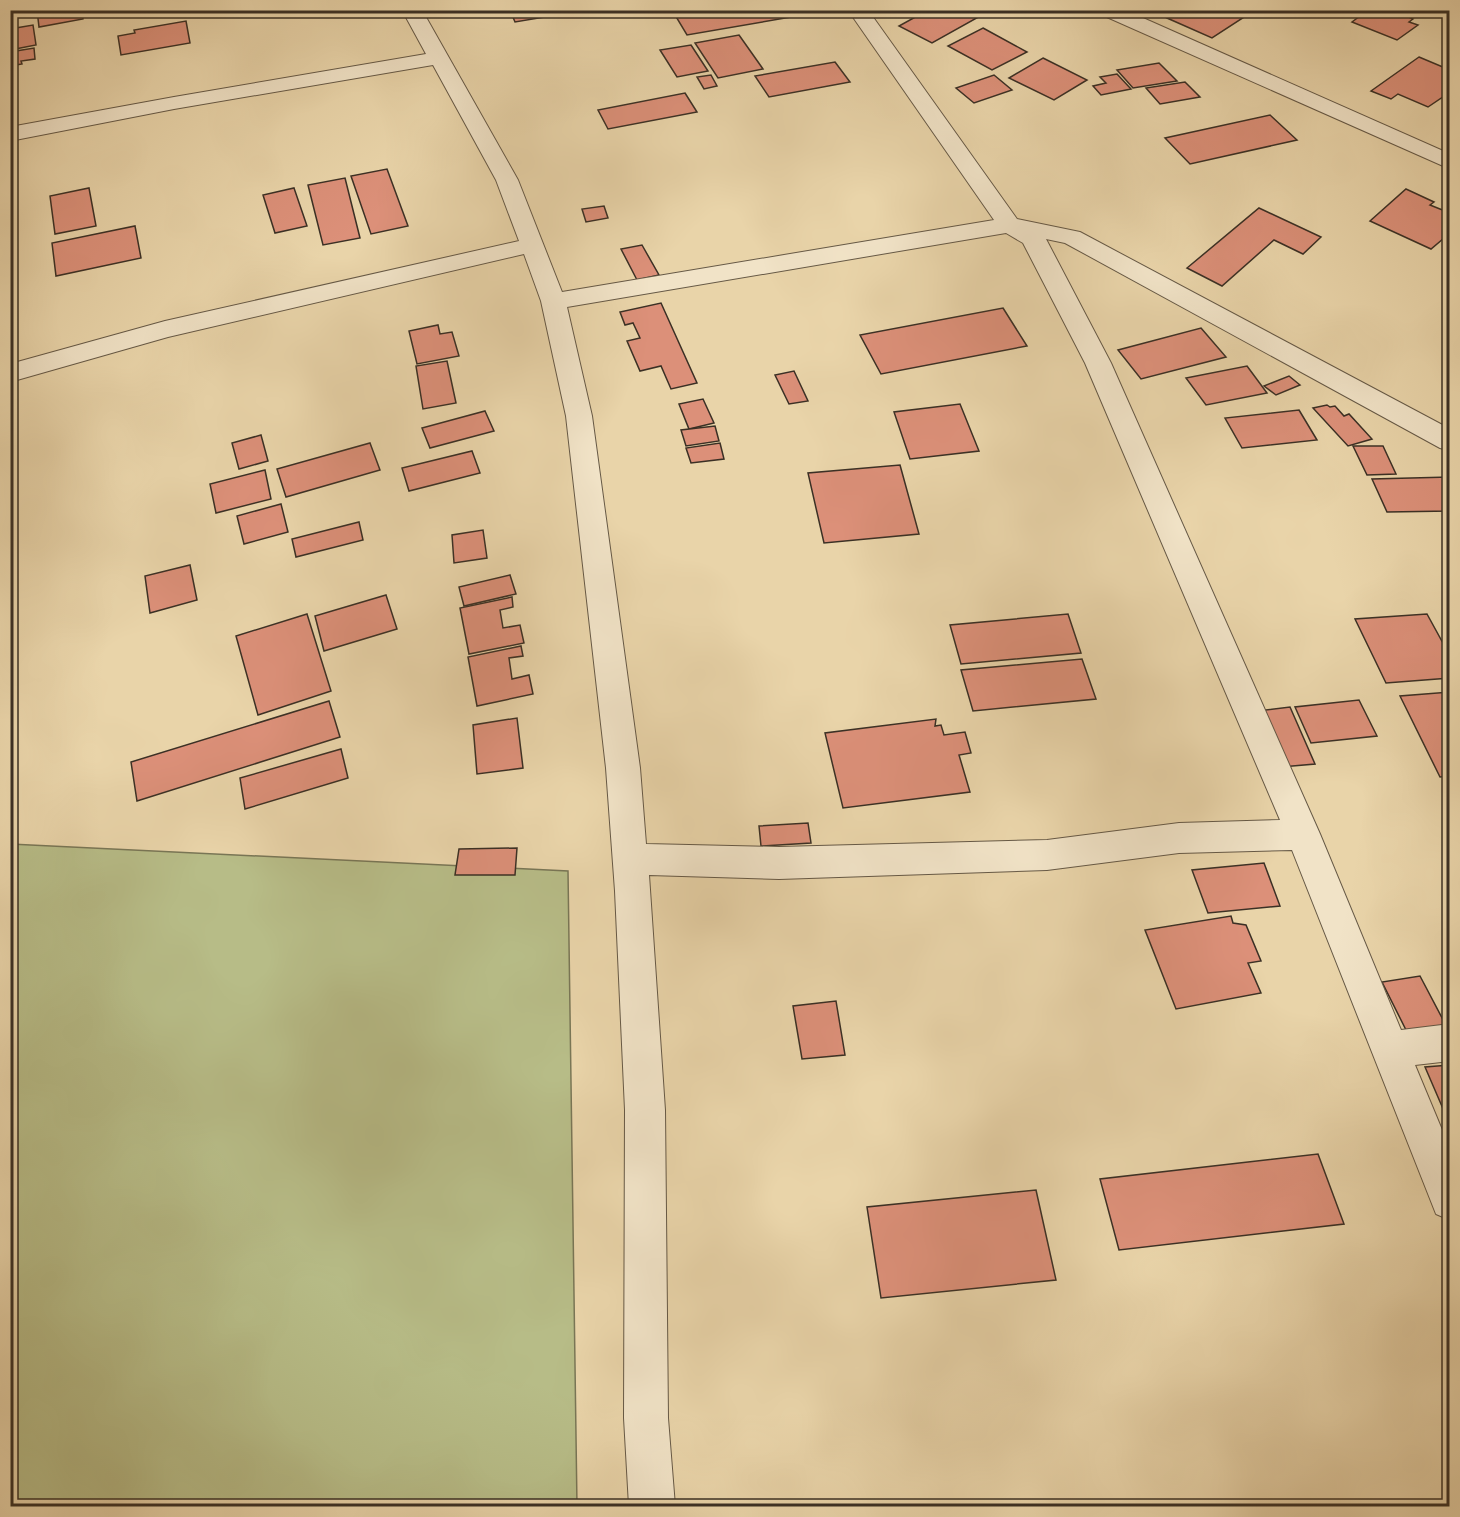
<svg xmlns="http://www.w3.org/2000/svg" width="1460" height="1517" viewBox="0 0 1460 1517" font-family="'Libre Bodoni',serif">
	<rect width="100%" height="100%" fill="#e9d4a9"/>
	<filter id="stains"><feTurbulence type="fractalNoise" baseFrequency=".00333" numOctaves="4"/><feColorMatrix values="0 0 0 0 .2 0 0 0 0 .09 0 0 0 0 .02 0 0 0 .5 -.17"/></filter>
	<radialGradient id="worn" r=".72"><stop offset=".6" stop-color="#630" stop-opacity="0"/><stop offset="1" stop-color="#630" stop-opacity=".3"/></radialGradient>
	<path fill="#b7bc87" stroke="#797656" stroke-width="1.5" d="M10 844 568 871 577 1506H11Z"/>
	<g fill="#dc9079" stroke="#3b3025" stroke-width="1.5">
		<path d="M37 10H82L83 19 39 27Z"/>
		<path d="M510 10H548L551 16 515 22Z"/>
		<path d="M672 10H793L797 16 687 35Z"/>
		<path d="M928 10H991L932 43 899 26Z"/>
		<path d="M1179 10H1255L1212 38 1167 18Z"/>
		<path d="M1368 10H1393L1413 19 1409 22 1418 25 1397 40 1352 22Z"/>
		<path d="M186 21 190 43 121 55 118 36 135 33 134 30Z"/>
		<path d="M33 25 36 45 10 50V29Z"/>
		<path d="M983 28 1027 52 992 70 948 46Z"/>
		<path d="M739 35 763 69 718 78 695 43Z"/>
		<path d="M691 45 708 71 677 77 660 50Z"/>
		<path d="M34 48 35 59 21 61 22 64 10 66V52Z"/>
		<path d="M1419 57 1450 70V92L1428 107 1398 94 1391 99 1371 91Z"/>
		<path d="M1043 58 1087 80 1054 100 1009 78Z"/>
		<path d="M835 62 850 82 769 97 755 76Z"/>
		<path d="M1159 63 1177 81 1133 88 1117 70Z"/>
		<path d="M1117 74 1131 89 1101 95 1093 86 1106 83 1100 77Z"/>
		<path d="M711 75 717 86 704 89 697 77Z"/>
		<path d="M994 75 1012 90 974 103 956 88Z"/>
		<path d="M1185 82 1200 97 1160 104 1146 88Z"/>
		<path d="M685 93 697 112 608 129 598 110Z"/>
		<path d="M1270 115 1297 140 1190 164 1165 138Z"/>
		<path d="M387 169 408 226 371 234 351 176Z"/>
		<path d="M345 178 360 238 323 245 308 185Z"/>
		<path d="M89 188 96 226 55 234 50 196Z"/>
		<path d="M294 188 307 226 275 233 263 195Z"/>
		<path d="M1406 189 1434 202 1430 205 1450 213 1444 218 1450 221V233L1431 249 1370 221Z"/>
		<path d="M604 206 608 218 586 222 582 209Z"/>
		<path d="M1259 208 1321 237 1303 254 1274 240 1222 286 1187 268Z"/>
		<path d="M135 226 141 258 56 276 52 243Z"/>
		<path d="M642 245 659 275 637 280 621 249Z"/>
		<path d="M661 303 697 383 671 389 661 366 640 371 627 341 640 338 633 323 625 325 620 312Z"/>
		<path d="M1003 308 1027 346 881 374 860 335Z"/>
		<path d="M438 325 440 334 452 332 459 356 417 364 409 331Z"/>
		<path d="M1201 328 1226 357 1141 379 1118 350Z"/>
		<path d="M447 361 456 403 423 409 416 366Z"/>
		<path d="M1247 366 1267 393 1206 405 1186 378Z"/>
		<path d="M794 371 808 401 789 404 775 375Z"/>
		<path d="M1289 376 1300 385 1276 395 1264 386Z"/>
		<path d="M703 399 714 423 689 429 679 404Z"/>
		<path d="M960 404 979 451 910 459 894 412Z"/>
		<path d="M1327 405 1330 407 1335 406 1344 416 1349 414 1372 439 1348 446 1313 408Z"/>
		<path d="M1299 410 1317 440 1242 448 1225 418Z"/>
		<path d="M485 411 494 431 430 448 422 428Z"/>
		<path d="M715 426 719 441 686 446 681 430Z"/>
		<path d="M261 435 268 461 239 469 232 443Z"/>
		<path d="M370 443 380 470 286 497 277 469Z"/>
		<path d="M720 443 724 459 691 463 686 448Z"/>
		<path d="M1353 446H1383L1396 474 1367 475Z"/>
		<path d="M472 451 480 473 409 491 402 468Z"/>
		<path d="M900 465 919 534 824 543 808 473Z"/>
		<path d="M265 470 271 499 216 513 210 484Z"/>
		<path d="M1450 477V511L1387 512 1372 479Z"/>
		<path d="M281 504 288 532 244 544 237 516Z"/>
		<path d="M359 522 363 540 296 557 292 539Z"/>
		<path d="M483 530 487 558 454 563 452 535Z"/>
		<path d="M190 565 197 600 150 613 145 576Z"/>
		<path d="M510 575 516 594 464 606 459 587Z"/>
		<path d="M386 595 397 629 324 651 315 616Z"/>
		<path d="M512 597 513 607 500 610 503 628 520 625 524 643 469 654 460 608Z"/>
		<path d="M307 614 331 691 258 715 236 636Z"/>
		<path d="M1068 614 1081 653 961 664 950 625Z"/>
		<path d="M1427 614 1450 656V678L1386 683 1355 619Z"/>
		<path d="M521 646 523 656 509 658 512 679 529 675 533 694 477 706 468 657Z"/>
		<path d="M1082 659 1096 699 973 711 961 670Z"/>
		<path d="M1450 692V776L1440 777 1400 696Z"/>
		<path d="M1359 700 1377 736 1311 743 1295 707Z"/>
		<path d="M329 701 340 737 137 801 131 762Z"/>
		<path d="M1290 707 1315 764 1281 767 1257 711Z"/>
		<path d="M517 718 523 768 477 774 473 725Z"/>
		<path d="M936 719 935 726 941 725 944 735 965 732 971 753 959 755 970 792 843 808 825 733Z"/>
		<path d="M341 749 348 778 245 809 240 778Z"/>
		<path d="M808 823 811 843 761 846 759 826Z"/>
		<path d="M517 848 515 875H455L459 849Z"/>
		<path d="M1264 863 1280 906 1208 913 1192 870Z"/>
		<path d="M1231 916 1233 923 1246 925 1261 961 1248 963 1261 993 1176 1009 1145 930Z"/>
		<path d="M1420 976 1450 1033 1411 1040 1382 982Z"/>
		<path d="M836 1001 845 1055 802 1059 793 1006Z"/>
		<path d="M1450 1065V1125L1425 1067Z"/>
		<path d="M1318 1154 1344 1224 1119 1250 1100 1179Z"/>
		<path d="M1036 1190 1056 1280 881 1298 867 1207Z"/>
	</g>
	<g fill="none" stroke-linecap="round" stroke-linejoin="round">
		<g stroke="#665946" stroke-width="2">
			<g id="minor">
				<path d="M402 10H422L518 180 562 292 994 220 848 10H868L1017 219 1080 232 1450 429V451L1440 448 1065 243 1046 239 1111 363 1320 834 1401 1030 1450 1024V1061L1415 1065 1450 1149V1220L1436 1214 1292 850 1179 853 1047 870 779 879 649 875 665 1110 668 1418 675 1506H629L624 1418 625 1110 615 891 606 768 566 416 541 301 524 254 168 337 10 382V364L165 321 519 241 496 180 433 65 174 109 10 141V127L174 97 426 54ZM1006 233 1023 243 1085 363 1280 820 1179 823 1047 840 779 847 646 844 640 768 592 416 567 307Z"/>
				<path d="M1097 10H1125L1450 154V169L1100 14Z"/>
			</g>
		</g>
		<use href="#minor" fill="#f1e3c7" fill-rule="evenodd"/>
	</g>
	<rect width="1460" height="1517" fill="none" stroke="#e9d4a9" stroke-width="36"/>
	<rect x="12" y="12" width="1436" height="1493" fill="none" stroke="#3b3025" stroke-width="3"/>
	<rect x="18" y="18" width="1424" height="1481" fill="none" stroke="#3b3025" stroke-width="1.5"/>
	<rect width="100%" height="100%" filter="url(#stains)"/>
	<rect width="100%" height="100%" fill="url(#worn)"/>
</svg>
